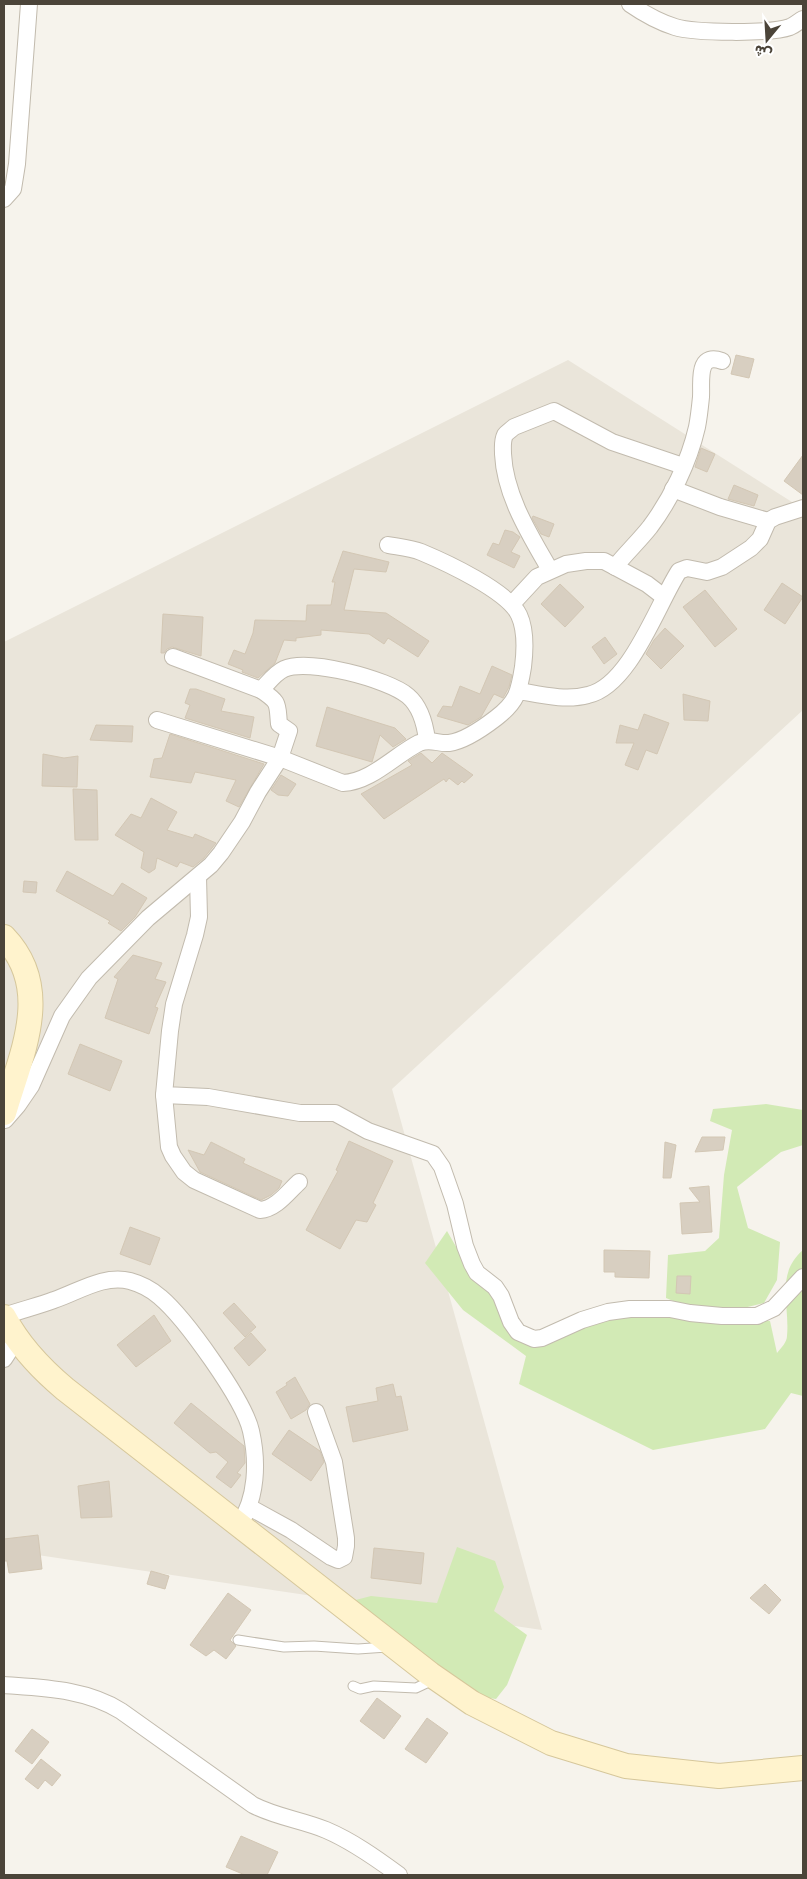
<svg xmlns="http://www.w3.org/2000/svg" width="807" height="1879" viewBox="0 0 807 1879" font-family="Rubik,Vazirmatn,sans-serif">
	<rect width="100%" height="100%" fill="#f6f3ec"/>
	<path fill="#eae5da" d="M568 360 803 509V710L392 1089 542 1630 4 1550V642Z"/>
	<g fill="#d2eab5">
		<path d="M766 1104 803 1110V1145L781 1152 737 1187 748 1228 780 1242 777 1280 764 1303 731 1311 690 1308 666 1298 668 1255 705 1251 719 1238 724 1175 732 1130 710 1121 713 1109Z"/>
		<path d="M447 1231 470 1271 502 1305 523 1338 608 1314 770 1321 777 1353C781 1348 787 1342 787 1336 790 1305 775 1274 803 1250V1396L791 1393 765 1429 653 1450 519 1384 526 1356 463 1310 425 1263Z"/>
		<path d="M457 1547 495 1561 504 1587 494 1611 527 1635 507 1685 496 1699 475 1696 344 1603 371 1596 437 1603Z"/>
	</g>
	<g fill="#d8cfc1" stroke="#d3c7b4">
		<path d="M736 355 754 359 749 378 731 374Z"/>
		<path d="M701 448 715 454 707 472 695 467Z"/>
		<path d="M803 455V495L784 481Z"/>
		<path d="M734 485 758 495 754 506 728 499Z"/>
		<path d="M533 516 554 524 549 537 541 534 532 518Z"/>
		<path d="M505 530 513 532 520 537 511 552 520 556 514 568 487 555 493 543 499 545Z"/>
		<path d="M343 551 389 562 386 572 354 569 344 610 386 613 429 641 418 657 388 638 384 644 369 634 321 630V635L296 638V641L284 640 275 663 258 678 242 672 243 670 228 664 234 650 245 654 253 633 255 620 306 621 307 605H331L335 582H332Z"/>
		<path d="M782 583 803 597 785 624 764 610Z"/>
		<path d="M560 584 584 607 565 627 541 604Z"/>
		<path d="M705 590 737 629 715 647 683 607Z"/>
		<path d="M163 614 203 617 201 656 172 647 167 649 164 653H161Z"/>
		<path d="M665 628 684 646 661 669 646 654 654 640Z"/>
		<path d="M605 637 617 654 604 664 592 647Z"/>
		<path d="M492 666 512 675 509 687 503 698 494 694 481 717 468 725 437 716 443 706 452 707 460 686 480 694Z"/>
		<path d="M190 689H196L225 699 221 711 254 717 250 738 185 718 190 705 185 703Z"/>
		<path d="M683 694 710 701 708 721 684 720Z"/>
		<path d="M327 707 395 728 406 739 393 747 380 735 372 762 316 746Z"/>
		<path d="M644 714 669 723 657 754 646 750 638 770 625 765 634 743H616L620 725 638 730Z"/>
		<path d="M96 725 133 726 132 742 90 740Z"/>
		<path d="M170 734 264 764 239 807 226 801 236 780 195 772 191 783 150 777 154 759 162 758Z"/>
		<path d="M421 753 432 763 442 753 473 775 464 783 462 781 458 785 449 778 446 782 444 779 384 819 361 794 412 765 408 761Z"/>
		<path d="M43 754 64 758 78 756 77 787 42 786Z"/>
		<path d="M281 775 296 784 288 796 278 795 271 790Z"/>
		<path d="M73 789 97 790 98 840H75Z"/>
		<path d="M151 798 177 812 167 830 193 838 195 834 216 843 204 858 193 867 180 862 177 867 157 858 155 869 149 873 141 868 144 852 115 835 131 814 141 818Z"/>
		<path d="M67 871 113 896 122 883 147 898 135 917 121 931 108 923 110 921 56 891Z"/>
		<path d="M24 881 37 882 36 893 23 892Z"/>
		<path d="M133 955 162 963 155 979 166 982 155 1007 158 1008 149 1034 105 1018 118 979 114 977Z"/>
		<path d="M80 1044 122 1061 110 1091 68 1074Z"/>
		<path d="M702 1137H725L723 1150 695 1152Z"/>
		<path d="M349 1141 393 1161 373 1203 376 1205 367 1222 356 1220 340 1249 306 1230 338 1171 336 1170Z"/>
		<path d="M211 1142 245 1159 243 1163 282 1181 279 1188 271 1195 261 1200 200 1172 188 1150 204 1155Z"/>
		<path d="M665 1142 676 1145 671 1178H663Z"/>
		<path d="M709 1186 712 1232 682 1234 680 1203 700 1202 689 1188Z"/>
		<path d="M130 1227 160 1238 150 1265 120 1254Z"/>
		<path d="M604 1250 650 1251 649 1278 615 1277V1272H604Z"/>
		<path d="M677 1276H691L690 1294 676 1293Z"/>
		<path d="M234 1303 256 1327 245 1337 223 1313Z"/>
		<path d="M154 1315 171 1341 136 1367 117 1345Z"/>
		<path d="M251 1333 266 1350 249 1366 234 1348Z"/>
		<path d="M295 1377 310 1404 306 1410 291 1419 276 1392 287 1385 286 1383Z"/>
		<path d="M393 1384 396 1397 401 1396 408 1430 353 1442 346 1407 378 1401 376 1388Z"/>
		<path d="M191 1403 244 1446 245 1463 237 1473 241 1475 231 1488 216 1477 228 1462 216 1452 210 1453 174 1423Z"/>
		<path d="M289 1430 320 1451 324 1462 311 1481 272 1454Z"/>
		<path d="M109 1481 112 1517 81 1518 78 1486Z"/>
		<path d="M38 1535 42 1569 9 1573 7 1561H4V1539Z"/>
		<path d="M374 1548 424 1553 421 1584 371 1578Z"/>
		<path d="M151 1571 169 1576 165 1589 147 1584Z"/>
		<path d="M765 1584 781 1600 769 1614 750 1598Z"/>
		<path d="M228 1593 251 1610 230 1640 236 1646 226 1659 214 1650 206 1656 190 1645Z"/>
		<path d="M377 1698 401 1716 384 1739 360 1721Z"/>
		<path d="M427 1718 448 1733 426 1763 405 1749Z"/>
		<path d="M32 1729 49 1742 32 1764 15 1751Z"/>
		<path d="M41 1759 61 1775 52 1786 45 1780 38 1789 25 1779Z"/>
		<path d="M241 1836 278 1852 267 1875H245L226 1867Z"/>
	</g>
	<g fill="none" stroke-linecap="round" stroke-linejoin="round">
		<g stroke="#c2bbae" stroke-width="11">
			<g id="lane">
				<path d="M238 1640 284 1647 314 1646 358 1649 387 1647"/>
				<path d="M353 1686 360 1689 374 1686 416 1688 433 1680"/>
			</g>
		</g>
		<g stroke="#c2bbae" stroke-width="18">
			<g id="street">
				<path d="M630 4C643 13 659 22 675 27 694 33 771 34 790 27 795 25 799 21 803 19"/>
				<path d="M4 199 13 189 17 164 29 4"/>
				<path d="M673 489 720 507 768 521"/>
				<path d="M615 567C626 553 639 541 650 527 671 499 689 462 697 427 699 417 700 407 701 397 702 382 696 352 722 361"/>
				<path d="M550 570C530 535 505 496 503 454 503 448 502 441 505 435 507 432 511 430 514 427L554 411 612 442 683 466"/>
				<path d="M512 604 537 577 566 564 586 561H604L647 584 664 597"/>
				<path d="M173 657 261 690C268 683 275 673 284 669 308 658 388 679 408 696 421 707 425 724 427 740"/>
				<path d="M519 691C542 695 566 701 588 695 630 686 657 605 679 571L687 568 707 572 722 567 751 548 760 539 768 521 775 517 803 508"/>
				<path d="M157 720 280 758 343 783C371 782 395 755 419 743 430 738 438 744 449 743 465 741 483 728 496 718 517 702 519 692 523 667 525 651 526 630 519 615 508 591 445 562 421 552 411 548 399 547 388 545"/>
				<path d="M198 877 199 917 195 935 174 1004 170 1031 164 1095 208 1097 300 1113H335L368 1131 433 1154 442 1167 455 1204 465 1246 472 1264 477 1273 495 1287 501 1296 511 1322 518 1332 534 1339 542 1338 582 1320 608 1312 630 1309H670L690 1313 722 1316H757L774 1308 803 1277"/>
				<path d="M164 1095 169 1147 173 1156 184 1172 194 1180 260 1210C276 1209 288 1192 299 1182"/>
				<path d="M5 1120 18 1105 31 1086 62 1016 89 978 148 918 211 865 221 853 242 822 258 792 280 758 289 731 279 724C277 703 280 703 261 690"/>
				<path d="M4 1316C21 1310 38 1306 54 1300 78 1292 104 1274 130 1281 141 1284 151 1289 160 1297 185 1318 244 1400 251 1431 258 1462 257 1498 239 1525"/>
				<path d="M4 1359 17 1339"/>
				<path d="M249 1507 291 1530 331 1557 338 1560 344 1557 346 1546V1538L334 1462 316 1412"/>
				<path d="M4 1685C44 1688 86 1689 121 1711L253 1805C276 1817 302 1820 326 1830 352 1841 376 1858 399 1875"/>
			</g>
		</g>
		<g stroke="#d6c79b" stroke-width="26">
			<g id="secondary">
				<path d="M4 937C54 989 21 1054 4 1113"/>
				<path d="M4 1317C19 1346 40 1368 65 1389L430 1674 472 1703 551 1743 626 1766 719 1776 803 1768"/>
			</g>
		</g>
		<use href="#lane" stroke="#fff" stroke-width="9"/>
		<use href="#street" stroke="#fff" stroke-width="16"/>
		<use href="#secondary" stroke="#fff3cd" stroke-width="24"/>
	</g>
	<rect width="807" height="1879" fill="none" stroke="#4b4439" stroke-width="10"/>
	<g transform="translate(767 40) rotate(198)" stroke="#ffffff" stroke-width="4" paint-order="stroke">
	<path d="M0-4L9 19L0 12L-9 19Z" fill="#4b4439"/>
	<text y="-8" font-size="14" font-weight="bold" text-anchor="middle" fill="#4b4439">ش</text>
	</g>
</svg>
